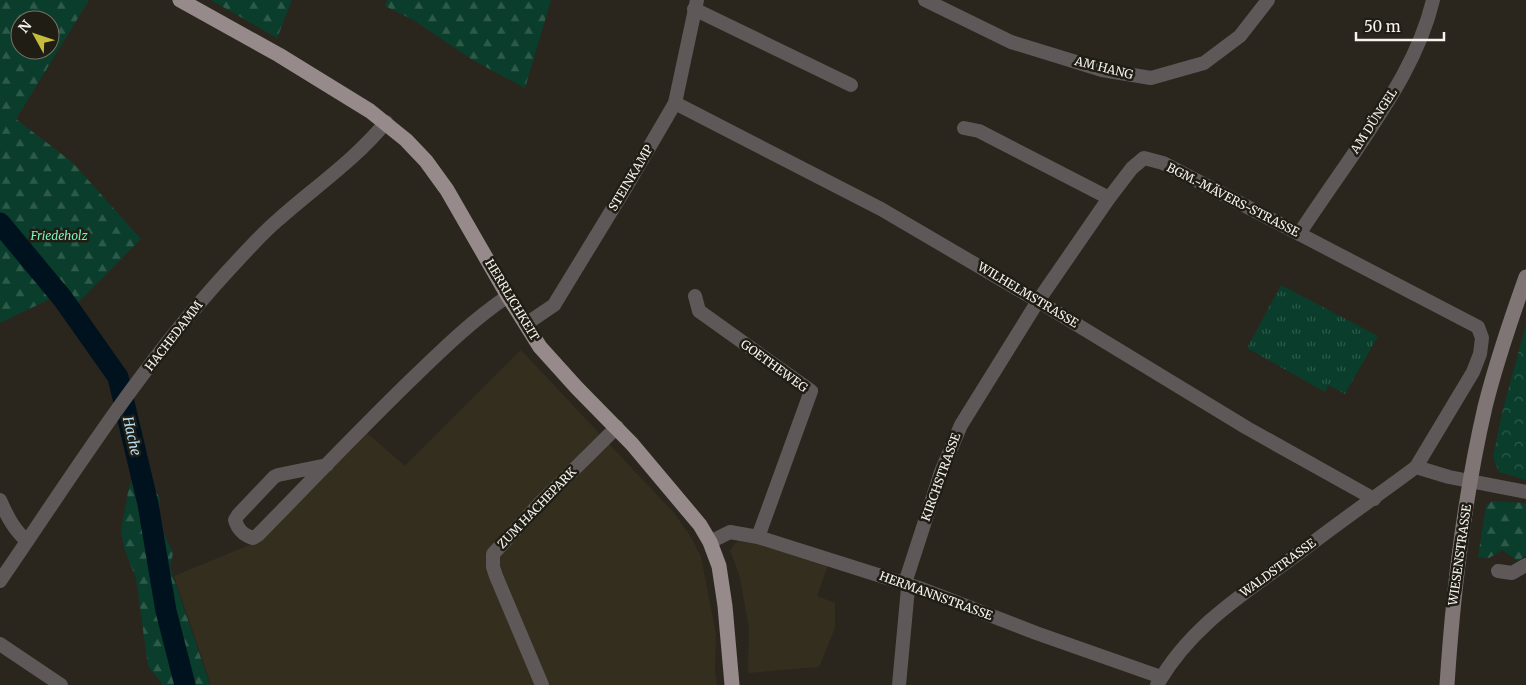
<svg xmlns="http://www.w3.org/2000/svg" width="1526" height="685" viewBox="0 0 1526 685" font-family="Merriweather,serif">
	<defs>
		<pattern id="grass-tufts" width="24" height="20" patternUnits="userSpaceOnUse" patternTransform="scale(1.25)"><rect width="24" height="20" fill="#0a3d2b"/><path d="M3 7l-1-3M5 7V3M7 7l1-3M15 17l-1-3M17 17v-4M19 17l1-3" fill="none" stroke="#2e5a4a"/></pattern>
		<pattern id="forest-firs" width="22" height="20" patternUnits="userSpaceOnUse" patternTransform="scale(1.25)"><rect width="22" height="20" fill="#0a3d2b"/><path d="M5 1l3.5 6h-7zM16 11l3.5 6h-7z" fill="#2e5a4a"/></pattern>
		<pattern id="park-crowns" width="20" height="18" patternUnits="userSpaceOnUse" patternTransform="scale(1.25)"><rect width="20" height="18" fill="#0a3d2b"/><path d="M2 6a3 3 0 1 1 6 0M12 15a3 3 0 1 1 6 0" fill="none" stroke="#2e5a4a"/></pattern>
	</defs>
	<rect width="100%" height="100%" fill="#2a261e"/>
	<g fill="#342e1f">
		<path d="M521 350 674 513 691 537 701 557 716 634 715 672 717 685H211L174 576 254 543 367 433 405 466Z"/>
		<path d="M738 541 758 544 828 565 817 596 835 603V628L819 667 748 673 749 627 739 574 730 550 734 545Z"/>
	</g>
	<path fill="url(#grass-tufts)" d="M1281 285 1378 336 1345 394 1328 385 1325 392 1247 348Z"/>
	<g fill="url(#forest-firs)" fill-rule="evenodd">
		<path d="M0 0H89L16 119 72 162 141 239 74 307 58 295 0 323ZM20 20H50V50H20Z"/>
		<path d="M211 0H292L277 38Z"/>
		<path d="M387 0H551L525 88 471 59 415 21 385 6Z"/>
		<path d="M138 468 160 498 159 523 173 553 170 567 210 685H163L148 666 136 578 124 548 121 530 129 487Z"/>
		<path d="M1492 501 1526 503V555L1518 561 1502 550 1489 558 1478 557 1486 506Z"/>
	</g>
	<path fill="url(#park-crowns)" d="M1526 324V480L1499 472 1493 457 1502 413Z"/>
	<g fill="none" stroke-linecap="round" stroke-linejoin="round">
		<path stroke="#00121d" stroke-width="21" d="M0 223 63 299 118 377 148 504 166 611 185 685"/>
		<g stroke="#5e5958" stroke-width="14">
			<path d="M925 0 1011 42 1102 70 1151 78 1204 63 1240 36 1268 0"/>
			<path d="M694 9 851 85"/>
			<path d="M675 103 881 209 1038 301 1247 428 1374 499"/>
			<path d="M964 128 979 131 1109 198"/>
			<path d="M1299 234C1318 205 1338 177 1357 149 1388 102 1420 55 1433 0"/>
			<path d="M695 296 699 311 811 391 758 537"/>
			<path d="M526 324 554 305 626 187 675 103 697 0"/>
			<path d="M327 465 278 475 274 477 238 515 235 520C238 530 243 535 253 538L258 535C311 481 362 427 416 375 445 347 474 319 508 296"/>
			<path d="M0 500C7 516 14 530 27 541"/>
			<path d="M710 542 730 532 758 537 922 589 1036 633 1161 677"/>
			<path d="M1498 571 1512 573 1526 565"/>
			<path d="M0 581C72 476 140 367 226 273 243 255 260 235 279 219 315 187 356 159 386 122"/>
			<path d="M905 583 941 472 961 425 1038 301 1109 198 1132 168 1144 158 1163 163 1478 327 1482 338 1480 354 1473 372 1416 467"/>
			<path d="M0 644 61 685"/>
			<path d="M542 685 496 576 493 567V554L541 502 617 427"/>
			<path d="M899 685 908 588 905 583"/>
			<path d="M1157 685C1194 620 1254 588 1311 544 1345 518 1381 493 1416 467L1449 477 1526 492"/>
		</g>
		<path stroke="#7e7574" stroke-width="15" d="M1447 685C1453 592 1464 498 1485 407 1496 363 1511 319 1526 277"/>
		<path stroke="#968a8a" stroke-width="15" d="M180 0 279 55 370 111 406 140 426 161 447 190 508 296 540 347 577 388 632 444 700 525 710 542 719 566 725 606 732 685"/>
	</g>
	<g text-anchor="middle" stroke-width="5" stroke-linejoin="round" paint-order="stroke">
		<g font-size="12" fill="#f6f3ee" stroke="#201d14">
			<text transform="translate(1104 68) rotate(14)" y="4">AM HANG</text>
			<text transform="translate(1374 121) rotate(-57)" y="4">AM DÜNGEL</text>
			<text transform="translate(631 178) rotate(-59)" y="4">STEINKAMP</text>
			<text transform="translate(1233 200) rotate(27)" y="4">BGM.-MÄVERS-STRASSE</text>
			<text transform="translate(1028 295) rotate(31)" y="4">WILHELMSTRASSE</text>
			<text transform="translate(512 300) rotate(59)" y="4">HERRLICHKEIT</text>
			<text transform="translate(174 336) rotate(-52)" y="4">HACHEDAMM</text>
			<text transform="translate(774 366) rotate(36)" y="4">GOETHEWEG</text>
			<text transform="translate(941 477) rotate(-70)" y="4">KIRCHSTRASSE</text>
			<text transform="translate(537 508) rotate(-46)" y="4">ZUM HACHEPARK</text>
			<text transform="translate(1460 555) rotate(-82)" y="4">WIESENSTRASSE</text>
			<text transform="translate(1278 568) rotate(-36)" y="4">WALDSTRASSE</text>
			<text transform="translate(936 596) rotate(20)" y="4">HERMANNSTRASSE</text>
		</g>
		<g font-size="12" font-style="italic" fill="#7af0be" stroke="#201d14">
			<text x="59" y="240">Friedeholz</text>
		</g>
		<g font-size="14" font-style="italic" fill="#b7e0f5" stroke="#201d14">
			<text transform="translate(132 436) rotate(77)" y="5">Hache</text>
		</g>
	</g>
	<g transform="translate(35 35) rotate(310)"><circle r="24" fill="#201d14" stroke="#76736b"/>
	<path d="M0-4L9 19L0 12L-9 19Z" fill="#c6bc3c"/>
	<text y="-8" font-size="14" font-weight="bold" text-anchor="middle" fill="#f6f3ee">N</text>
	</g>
	<path d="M1356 32v8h88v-8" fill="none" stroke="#f6f3ee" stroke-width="2.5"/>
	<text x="1364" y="32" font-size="15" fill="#f6f3ee" stroke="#201d14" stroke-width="4" paint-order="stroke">50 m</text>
</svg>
